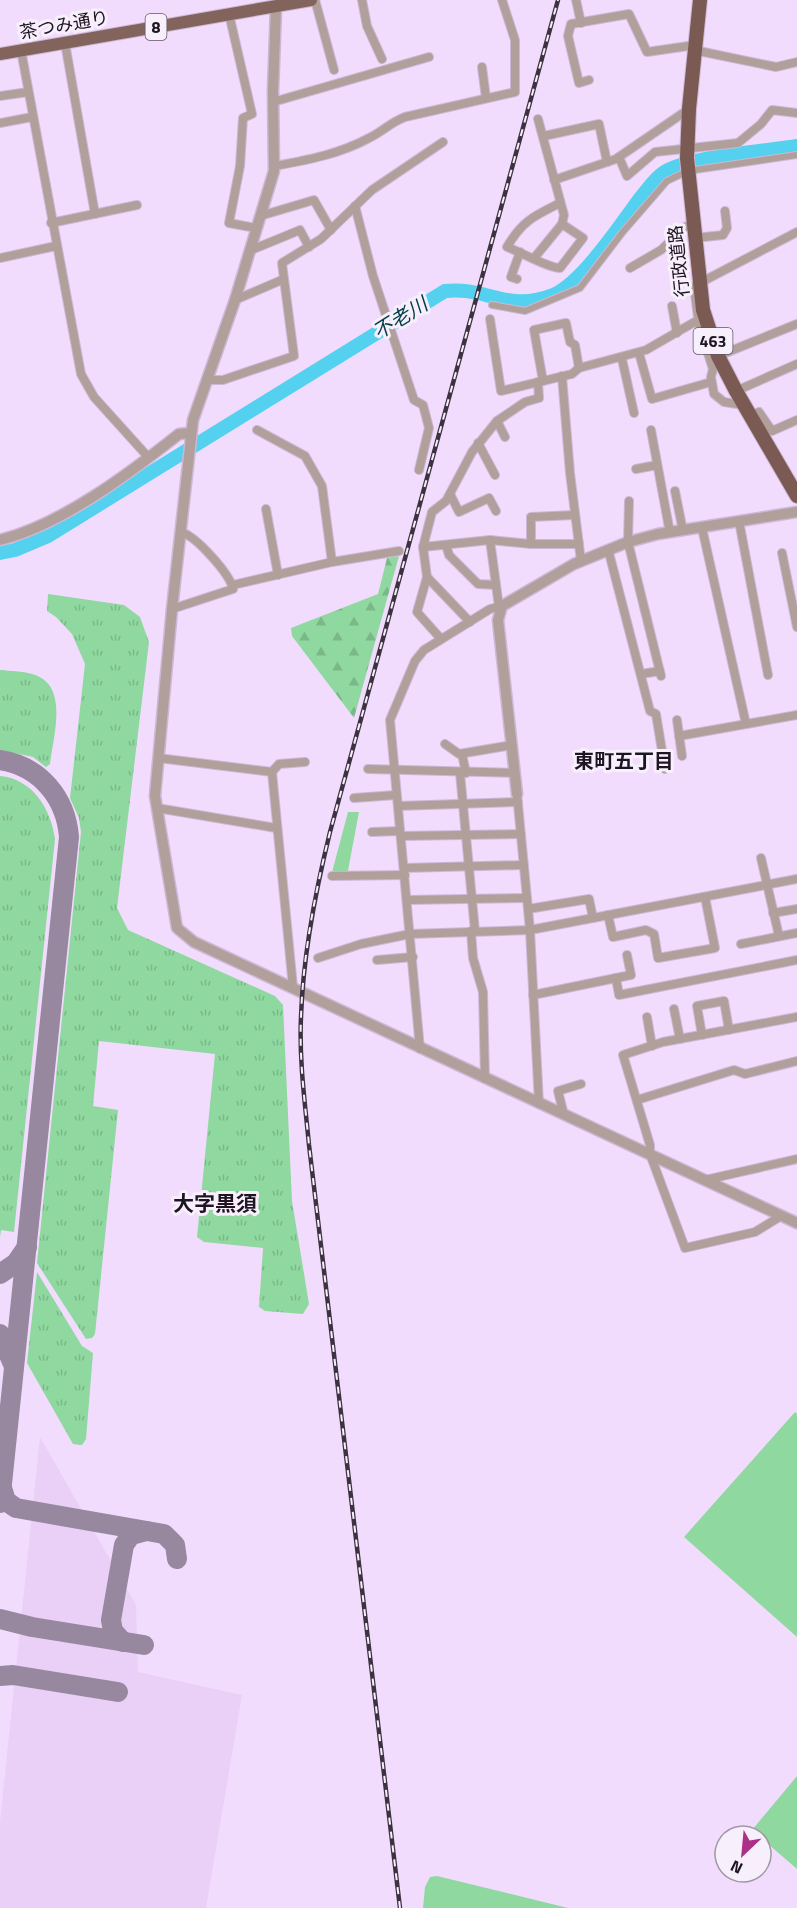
<svg xmlns="http://www.w3.org/2000/svg" width="797" height="1908" viewBox="0 0 797 1908" font-family="'Titillium Web','Noto Sans JP',sans-serif">
	<defs>
		<pattern id="grass-tufts" width="24" height="20" patternUnits="userSpaceOnUse" patternTransform="scale(1.5)"><rect width="24" height="20" fill="#8fd89f"/><path d="M3 7l-1-3M5 7V3M7 7l1-3M15 17l-1-3M17 17v-4M19 17l1-3" fill="none" stroke="#7bb889"/></pattern>
		<pattern id="forest-firs" width="22" height="20" patternUnits="userSpaceOnUse" patternTransform="scale(1.5)"><rect width="22" height="20" fill="#8fd89f"/><path d="M5 1l3.5 6h-7zM16 11l3.5 6h-7z" fill="#7bb889"/></pattern>
	</defs>
	<rect width="100%" height="100%" fill="#f2dcfd"/>
	<path fill="#ead0f7" d="M40 1437 136 1605 138 1672 242 1695 206 1908H0V1822Z"/>
	<g fill="url(#grass-tufts)">
		<path d="M48 594 124 605 140 617 149 642 117 908 128 930 275 996 283 1005 292 1201 309 1304 303 1314 265 1311 259 1307 263 1248 204 1242 197 1237 215 1054 99 1041 93 1106 118 1110 95 1334 92 1338 86 1339 37 1263 81 832 79 818 70 798 85 664 72 634 56 617 47 611Z"/>
		<path d="M0 670C10 671 22 671 32 674 70 684 53 736 50 764L46 767 33 757 0 750Z"/>
		<path d="M0 776C33 779 51 809 55 839L14 1232 1 1230 0 1237Z"/>
		<path d="M37 1272 82 1346 93 1353 86 1439 82 1445 73 1444 27 1363Z"/>
	</g>
	<path fill="url(#forest-firs)" d="M399 556 354 718 292 636 291 628 378 594 387 558Z"/>
	<g fill="#8fd89f">
		<path d="M348 812H359L347 876H331Z"/>
		<path d="M795 1412 797 1414V1637L684 1537Z"/>
		<path d="M797 1776V1869L752 1830Z"/>
		<path d="M437 1876 568 1908H423L425 1887 430 1877Z"/>
	</g>
	<g fill="none" stroke-linecap="round" stroke-linejoin="round">
		<path stroke="#54d1ee" stroke-width="14" d="M0 553 15 550 48 536 445 291C486 286 507 313 553 295 582 283 621 224 641 197 648 189 654 179 663 173 685 157 766 151 797 146"/>
		<g stroke="#97879f" stroke-width="20">
			<path d="M0 760C40 766 66 798 69 837L0 1503"/>
			<path d="M0 1274 16 1263 27 1247"/>
			<path d="M0 1334 13 1364"/>
			<path d="M2 1488 6 1501 16 1508 164 1534 175 1545 177 1559"/>
			<path d="M0 1619 32 1627 144 1645"/>
			<path d="M123 1642 113 1631 111 1620 124 1545 131 1535 146 1531"/>
			<path d="M0 1676 13 1675 118 1692"/>
		</g>
		<g stroke="#ccb8d5" stroke-width="8">
			<path id="pedestrian" d="M492 305 525 311 580 288 622 233 667 181 688 171 797 155"/>
		</g>
		<g stroke="#ccb8d5" stroke-width="10">
			<g id="minor">
				<path d="M315 0 334 70"/>
				<path d="M362 0 367 26 382 59"/>
				<path d="M576 0 581 23"/>
				<path d="M229 14 252 114 243 118 240 166 229 223 256 228"/>
				<path d="M65 43 95 214"/>
				<path d="M21 50 81 374 94 397 149 458"/>
				<path d="M694 50 776 67 797 62"/>
				<path d="M482 67 486 98"/>
				<path d="M589 80 579 83 568 36 571 24 629 14 647 52 695 45"/>
				<path d="M0 96 28 92"/>
				<path d="M273 102 429 57"/>
				<path d="M0 123 32 117"/>
				<path d="M544 136 599 124 607 162"/>
				<path d="M619 157 627 176 655 152 738 143 761 124 772 110 797 113"/>
				<path d="M275 166C307 160 340 154 369 138 382 132 391 122 405 117L515 92V40L502 0"/>
				<path d="M554 180 616 159 689 109"/>
				<path d="M560 203C534 216 522 221 507 247 521 252 548 268 560 268L583 238 562 224"/>
				<path d="M355 206 373 276 414 400 423 405 429 428 419 470"/>
				<path d="M260 216 314 200 331 230"/>
				<path d="M51 223 137 205"/>
				<path d="M695 238 723 235 727 228 725 211"/>
				<path d="M249 251 300 230 309 247"/>
				<path d="M535 257 562 224 564 215 538 119"/>
				<path d="M0 258 56 246"/>
				<path d="M630 268 661 250 685 227 693 224"/>
				<path d="M517 279 511 277 520 252"/>
				<path d="M235 300 284 279 282 263 321 239 372 190 443 142"/>
				<path d="M672 306 677 333"/>
				<path d="M490 319 501 391 572 374 579 368 646 350 698 320"/>
				<path d="M639 353 652 399 711 382"/>
				<path d="M718 356 797 324"/>
				<path d="M622 359 634 413"/>
				<path d="M562 376 570 473 581 561"/>
				<path d="M206 380H223L294 356 284 279"/>
				<path d="M543 381 534 330 566 323 570 342 575 345 579 368"/>
				<path d="M736 391 797 364"/>
				<path d="M743 405 724 402 714 394 711 377 713 369 699 325 694 286 797 232"/>
				<path d="M750 416 759 412 772 431 797 420"/>
				<path d="M497 421 505 437"/>
				<path d="M257 430 305 456 322 486 332 562"/>
				<path d="M651 430 670 533"/>
				<path d="M478 443 495 475"/>
				<path d="M636 469 657 465"/>
				<path d="M675 491 683 531"/>
				<path d="M450 494 459 512 489 498 496 511"/>
				<path d="M629 501 628 542 661 676"/>
				<path d="M266 509 278 575"/>
				<path d="M575 515 531 517V544H579"/>
				<path d="M739 521 768 675"/>
				<path d="M702 528 746 724"/>
				<path d="M490 540 531 544"/>
				<path d="M446 545 449 555 478 584 496 585"/>
				<path d="M423 547 427 577 417 612 441 639"/>
				<path d="M608 549 650 711 656 714 665 769"/>
				<path d="M782 553 797 627"/>
				<path d="M427 577 470 622"/>
				<path d="M233 585 332 562 399 551"/>
				<path d="M499 607 490 540 423 547 432 512 446 501 472 452 497 421 525 402 539 398 538 382"/>
				<path d="M172 609 233 589C230 574 196 536 181 532"/>
				<path d="M641 674 660 671"/>
				<path d="M677 720 682 756"/>
				<path d="M679 736 797 715"/>
				<path d="M445 744 459 754 512 745"/>
				<path d="M462 754 466 773"/>
				<path d="M158 758 272 772"/>
				<path d="M368 769 515 773"/>
				<path d="M460 773 475 931"/>
				<path d="M517 794 530 930 539 1104"/>
				<path d="M354 798 396 795"/>
				<path d="M398 806 518 802"/>
				<path d="M157 808 276 828"/>
				<path d="M372 832 400 831"/>
				<path d="M401 836 521 834"/>
				<path d="M761 858 779 936"/>
				<path d="M404 868 524 865"/>
				<path d="M332 876 405 875"/>
				<path d="M407 900 527 898"/>
				<path d="M528 909 589 899 593 918"/>
				<path d="M773 913 797 909"/>
				<path d="M608 915 613 937 646 930 654 934 658 958 715 948 705 897"/>
				<path d="M471 931 473 958 483 992 485 1079"/>
				<path d="M741 944 797 933"/>
				<path d="M627 955 631 975 616 978 619 995 797 960"/>
				<path d="M318 958 361 944 410 934 530 930 797 879"/>
				<path d="M377 960 413 957"/>
				<path d="M293 987 272 772 279 764 305 762"/>
				<path d="M533 995 616 978"/>
				<path d="M674 1009 680 1039"/>
				<path d="M647 1017 652 1046"/>
				<path d="M702 1035 697 1006 724 1001 729 1030"/>
				<path d="M420 1049 390 720 415 661 424 650 490 609 502 606"/>
				<path d="M637 1100 734 1070 745 1074 797 1061"/>
				<path d="M564 1115 558 1091 581 1084"/>
				<path d="M705 1180 797 1159"/>
				<path d="M781 1216 755 1232 685 1248 650 1154V1145L623 1055 663 1042 797 1017"/>
			</g>
		</g>
		<g stroke="#ccb8d5" stroke-width="13">
			<g id="tertiary">
				<path d="M276 7 273 91 274 171 235 300 193 420 172 609 155 796 177 928 194 942 797 1223"/>
				<path d="M0 540C61 525 130 473 179 434L191 433"/>
				<path d="M517 794 498 620 502 606 574 564 628 542 658 534 797 512"/>
			</g>
		</g>
		<g stroke="#ccb8d5" stroke-width="14">
			<path id="primary" d="M0 54 311 0"/>
		</g>
		<g stroke="#ccb8d5" stroke-width="16">
			<path id="trunk" d="M700 0 689 109 687 158 703 310 718 356 736 391 797 496"/>
		</g>
		<use href="#pedestrian" stroke="#b19f9b" stroke-width="6"/>
		<use href="#minor" stroke="#b19f9b" stroke-width="8"/>
		<use href="#tertiary" stroke="#b19f9b" stroke-width="10"/>
		<use href="#primary" stroke="#83645d" stroke-width="12"/>
		<use href="#trunk" stroke="#7a5a52" stroke-width="14"/>
		<g stroke="#3c3241" stroke-width="4.5">
			<path id="rail" d="M400 1908 309 1145C305 1103 299 1060 301 1017 303 954 315 893 330 832L558 0"/>
		</g>
		<use href="#rail" stroke="#f8effc" stroke-width="2" stroke-dasharray="7" stroke-linecap="butt"/>
	</g>
	<g text-anchor="middle" stroke-width="6" stroke-linejoin="round" paint-order="stroke">
		<g fill="#f8effc" stroke="#5f5663" stroke-width="1.5">
			<rect x="145.5" y="14" width="21" height="26" rx="4.5"/>
			<rect x="693.5" y="328" width="39" height="26" rx="4.5"/>
		</g>
		<g font-size="16" font-weight="bold" fill="#1d1521">
			<text x="156" y="33">8</text>
			<text x="713" y="347">463</text>
		</g>
		<g font-size="18" fill="#1d1521" stroke="#f8effc">
			<text transform="translate(64 25) rotate(-10)" y="6">茶つみ通り</text>
			<text transform="translate(679 261) rotate(-96)" y="6">行政道路</text>
		</g>
		<g font-size="20" font-style="italic" fill="#003d48" stroke="#f8effc">
			<text transform="translate(400 318) rotate(-32)" y="7">不老川</text>
		</g>
		<g font-size="20" font-weight="bold" fill="#1d1521" stroke="#f8effc">
			<text x="624" y="768">東町五丁目</text>
		</g>
		<g font-size="21" font-weight="bold" fill="#1d1521" stroke="#f8effc">
			<text x="215" y="1211">大字黒須</text>
		</g>
	</g>
	<g transform="translate(743 1854) rotate(206)"><circle r="28" fill="#f8effc" stroke="#a098a4" stroke-width="1.5"/>
	<path d="M0-4.5L10 22L0 15L-10 22Z" fill="#ab3186"/>
	<text y="-9" font-size="16" font-weight="bold" text-anchor="middle" fill="#1d1521">N</text>
	</g>
</svg>
